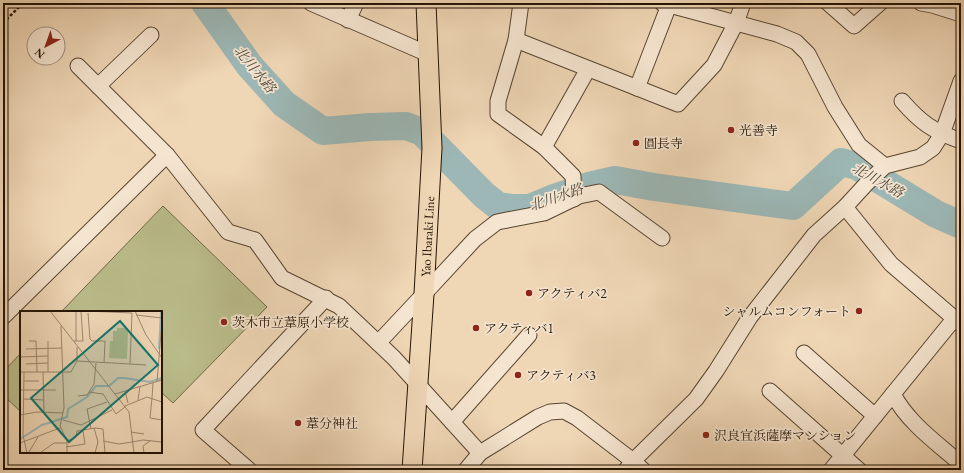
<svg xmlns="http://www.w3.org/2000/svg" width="964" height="473" viewBox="0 0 964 473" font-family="'EB Garamond','Noto Serif JP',serif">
	<rect width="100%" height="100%" fill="#efd6b5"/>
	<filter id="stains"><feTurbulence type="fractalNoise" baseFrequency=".005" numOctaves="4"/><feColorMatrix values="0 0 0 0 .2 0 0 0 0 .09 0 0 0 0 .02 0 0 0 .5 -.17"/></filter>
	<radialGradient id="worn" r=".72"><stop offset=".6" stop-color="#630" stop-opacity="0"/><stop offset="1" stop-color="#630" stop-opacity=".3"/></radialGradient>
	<g fill="#bbbd8c" stroke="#706848">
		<path d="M163 206 267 307 173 403 161 392V312H61Z"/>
		<path d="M21 353V412L3 395V372Z"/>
	</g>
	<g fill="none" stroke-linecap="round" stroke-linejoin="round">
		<path stroke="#6c756e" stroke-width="4.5" d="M3 6 6 3"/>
		<path stroke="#9cb7b5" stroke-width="28" d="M205 3 249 65 284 104 323 131 370 127 406 126 422 132 484 195 498 206 512 208H530L554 198 589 186 615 180 654 187 793 206 841 162 857 166 936 214 961 225"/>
		<g stroke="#574430" stroke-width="17">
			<g id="minor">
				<path d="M311 3 428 54"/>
				<path d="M521 3 516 40 498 101V114L544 147 573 176 574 199"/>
				<path d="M662 3 777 34 796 42 808 54 835 107 859 145 885 166"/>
				<path d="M828 3 854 26 880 3"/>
				<path d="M921 3 932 5 961 14"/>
				<path d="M348 20 356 3"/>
				<path d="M516 40 678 104 714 65 736 23 743 3"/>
				<path d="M78 66 167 155"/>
				<path d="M98 86 151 35"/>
				<path d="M637 88 669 5"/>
				<path d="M902 101C921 123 933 131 961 141"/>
				<path d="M544 147 588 69"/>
				<path d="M845 207 891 264 961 324"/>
				<path d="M3 317 167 155 228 232 255 240 282 278 339 306 394 358 480 453 538 417 550 412 564 411 577 418 633 461 643 470"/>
				<path d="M378 343 424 294 475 239 497 222 544 213 579 196 599 192 662 238"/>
				<path d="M804 353 875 416"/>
				<path d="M770 391 859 470"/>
				<path d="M893 394C908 423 937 443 961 464"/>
				<path d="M452 422 529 335"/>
				<path d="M249 470 203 430 326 298"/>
				<path d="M466 470 480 453"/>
				<path d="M626 470 633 461 696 399 716 371 750 317 814 235 845 207 868 182 885 166 920 157 933 148 942 134 961 81"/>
				<path d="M831 470 954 319"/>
			</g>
		</g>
		<g stroke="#241303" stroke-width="21">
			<g id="major">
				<path id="s1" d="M412 470 424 294 432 148 426 3"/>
			</g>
		</g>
		<path stroke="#241303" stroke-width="2.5" stroke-dasharray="3 2" stroke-linecap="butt" d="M3 23 23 3"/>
		<use href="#minor" stroke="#f5e4cf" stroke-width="15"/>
		<use href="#major" stroke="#efd6b5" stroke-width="19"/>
	</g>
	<g fill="#8f2418" stroke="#f5e4cf" stroke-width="1.5">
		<circle cx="731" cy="130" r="4"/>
		<circle cx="636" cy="143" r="4"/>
		<circle cx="529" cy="293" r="4"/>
		<circle cx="859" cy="311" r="4"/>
		<circle cx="224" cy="322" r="4"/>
		<circle cx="476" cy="328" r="4"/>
		<circle cx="518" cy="375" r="4"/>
		<circle cx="298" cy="423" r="4"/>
		<circle cx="706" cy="435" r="4"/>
	</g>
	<g text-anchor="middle" stroke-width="3.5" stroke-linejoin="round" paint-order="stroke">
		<g font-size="13" fill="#241303" stroke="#f5e4cf" text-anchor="start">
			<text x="739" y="135">光善寺</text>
			<text x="644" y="148">圓長寺</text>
			<text x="537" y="298">アクティバ2</text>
			<text x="851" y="316" text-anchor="end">シャルムコンフォート</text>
			<text x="232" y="327">茨木市立葦原小学校</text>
			<text x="484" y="333">アクティバ1</text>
			<text x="526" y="380">アクティバ3</text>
			<text x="306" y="428">葦分神社</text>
			<text x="714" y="440">沢良宜浜薩摩マンション</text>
		</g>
		<g font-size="13" fill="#241303" stroke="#f5e4cf">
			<text dy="5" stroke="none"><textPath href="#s1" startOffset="234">Yao Ibaraki Line</textPath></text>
		</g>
		<g font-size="14" font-style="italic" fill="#4e4c41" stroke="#f5e4cf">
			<text transform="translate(255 69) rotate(51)" y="5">北川水路</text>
			<text transform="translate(878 180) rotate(29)" y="5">北川水路</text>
			<text transform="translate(556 197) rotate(-19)" y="5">北川水路</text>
		</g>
	</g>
	<g transform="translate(20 311)">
		<rect width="142" height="142" fill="#efd6b5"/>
		<path d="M97 17H108L107 48 89 47 90 30H93V20H97Z" fill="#bbbd8c"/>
		<path fill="none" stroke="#9cb7b5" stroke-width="2" d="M139 38 141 0M0 128 22 114 47 106 48 98 67 86 76 75H89L98 67H104L130 71 142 67"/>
		<path fill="none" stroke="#9e886e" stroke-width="1" d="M30 0 109 101 114 142M56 0V30M115 0 126 24 142 47M68 2 70 28 72 30H85L84 52M116 4 142 7M41 15 44 97 40 115 47 130V142M9 30H16L17 61M28 30V61M54 30H63L61 0M57 36V50M6 38 42 37M0 46 28 45M6 53 28 52M110 53 126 54M0 61H51L57 50 110 53 112 2 66 0M4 61 3 124 7 142M23 61 24 101M4 70H19M137 71 142 10M0 79H36M105 80 108 92M69 81 83 83 96 103 105 96M95 83 142 69M58 85 67 84 74 73 76 52M132 87 130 107 142 109M132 87 133 72M4 88 24 89M118 89 120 75M105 95 127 86 142 91M0 104 17 101 43 102M43 109 61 114 92 99M74 117 78 131 75 142M71 118 67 98 87 91M111 121 124 123M47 130 56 126 57 120 75 117 83 118 85 142M83 130 99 133 112 131M112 131 123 129 142 131M0 132 40 117M46 136 65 133 63 120M9 141 18 126M20 142 34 132H47M124 142 123 135 130 130"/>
		<path fill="#0f766e" fill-opacity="0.15" stroke="#0f766e" stroke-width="2" d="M100 10 138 54 49 131 11 87Z"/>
		<rect width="142" height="142" fill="none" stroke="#241303" stroke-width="2"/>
	</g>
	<rect width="964" height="473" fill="none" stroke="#efd6b5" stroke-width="16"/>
	<rect x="4" y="4" width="956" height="465" fill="none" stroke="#241303" stroke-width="2"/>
	<rect x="8" y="8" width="948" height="457" fill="none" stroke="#241303"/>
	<g transform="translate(46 46) rotate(221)"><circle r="19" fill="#f5e4cf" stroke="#a1907d"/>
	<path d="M0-3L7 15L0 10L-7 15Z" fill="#8f2418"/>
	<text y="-6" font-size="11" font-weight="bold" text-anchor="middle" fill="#241303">N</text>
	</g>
	<rect width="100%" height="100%" filter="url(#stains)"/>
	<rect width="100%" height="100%" fill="url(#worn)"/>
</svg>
